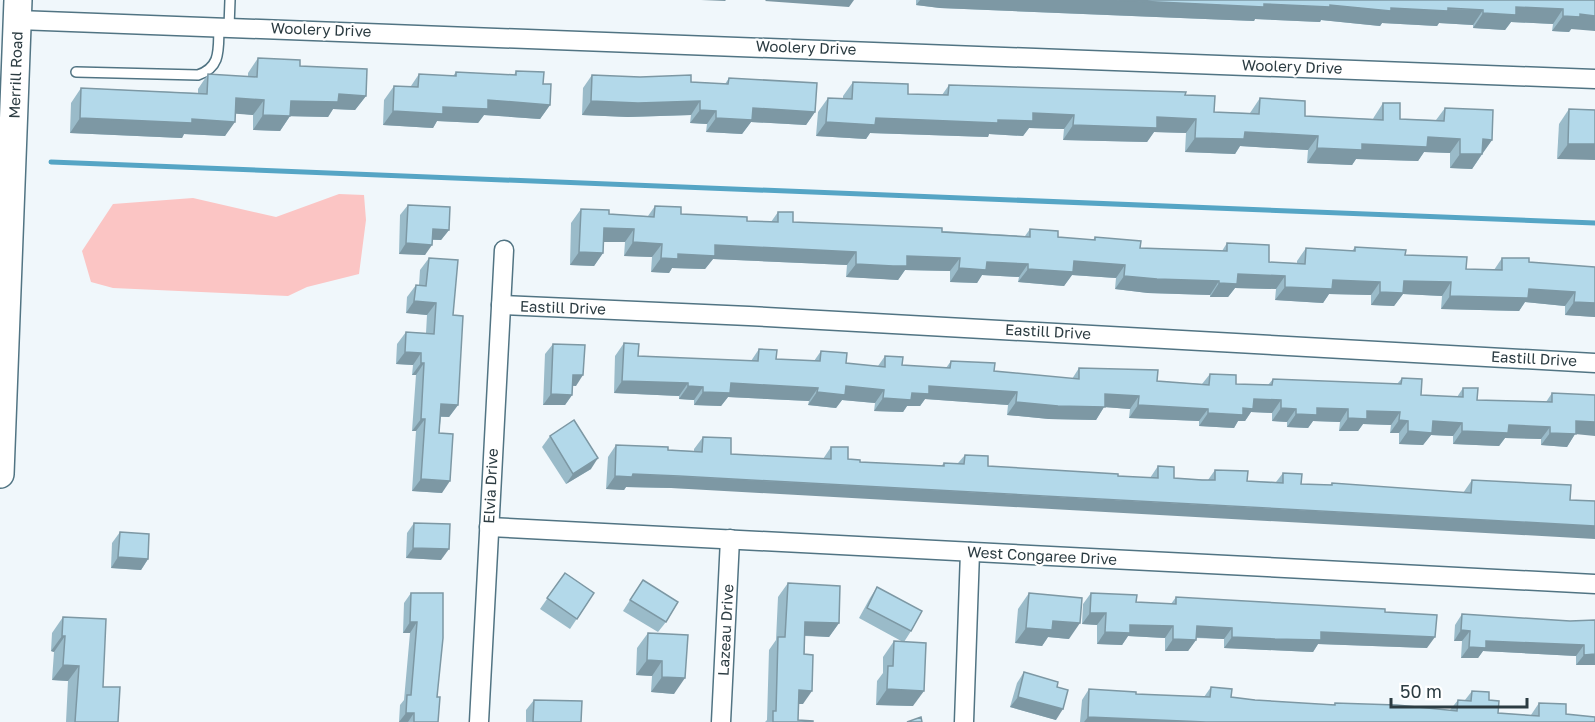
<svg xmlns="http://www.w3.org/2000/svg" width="1595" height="722" viewBox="0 0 1595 722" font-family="'Golos Text',sans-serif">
	<rect width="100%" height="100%" fill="#f0f7fb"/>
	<path fill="#fbc5c4" d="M339 194 364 195 366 220 359 274 307 287 288 296 113 288 91 282 82 251 113 204 193 198 276 217Z"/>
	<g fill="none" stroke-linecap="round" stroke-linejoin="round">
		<path stroke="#55a5c5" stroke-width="5" d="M51 162 1595 223"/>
		<g stroke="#517483" stroke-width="12">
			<g id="service">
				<path d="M229 27 230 0"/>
				<path d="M76 72 198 75C222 67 218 48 219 27"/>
			</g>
		</g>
		<g stroke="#517483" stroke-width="21">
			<g id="minor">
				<path d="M18 20 1595 79"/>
				<path d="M501 305 749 316 1595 363"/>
				<path d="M489 527 1595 584"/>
				<path d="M479 722 504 250"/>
				<path d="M721 722 730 539"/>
				<path d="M964 722 970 552"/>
			</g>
		</g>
		<g stroke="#517483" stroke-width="30">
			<path id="secondary" d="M0 474 18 0"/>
		</g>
		<use href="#service" stroke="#fff" stroke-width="9"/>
		<use href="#minor" stroke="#fff" stroke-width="18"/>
		<use href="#secondary" stroke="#fff" stroke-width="27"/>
	</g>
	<g fill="#9abbc9">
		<path d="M916 0H1595L1569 32 1552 31 1553 24 1511 22 1505 30 1473 28V25L1439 23 1437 26 1382 23 1380 26 1321 20 1320 22 1255 19 1254 21 940 8 916 5Z"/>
		<path d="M258 58 300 66 366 96 355 110 333 109 328 117 290 116 280 131 253 130V115L236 113 225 136 184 134 182 138 70 133 71 103 81 88 198 93V89L208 74 248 77V73Z"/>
		<path d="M516 71 543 84 550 105 540 119 484 115 478 123 437 121 433 128 383 125 384 100 394 86H411L419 74 453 76 456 72 514 75Z"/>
		<path d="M592 75 725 84 729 78 815 112 806 125 751 122 742 134 706 132 707 124 690 123 691 115 628 117 582 115 583 88Z"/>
		<path d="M853 82 908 94 942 95 949 85 1185 95 1214 112 1250 113 1260 98 1305 116 1373 119 1374 117 1383 103 1400 119 1436 120 1445 108 1492 140 1472 169 1450 168V153L1424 152 1418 161 1356 159 1352 165 1307 163 1308 150 1240 146 1235 154 1185 152 1186 133 1154 132 1147 142 1063 140 1064 129 1029 128 1023 136 989 134 988 137 870 133 866 139 816 136 818 112 828 98 843 99V96Z"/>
		<path d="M1569 109 1595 110 1557 159 1559 124Z"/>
		<path d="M408 205 449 230 441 240H432L425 255 399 254 400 215Z"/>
		<path d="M655 206 681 214 747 221 771 222 778 212 793 222 1025 236 1030 229 1058 237 1093 240 1095 237 1140 248 1222 251 1227 243 1269 262 1297 263V261L1306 248 1352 251 1355 247 1405 255 1466 269 1494 270 1502 258 1529 262 1595 267V317L1565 315V306L1525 302 1519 311 1441 309 1442 296 1403 294 1394 306 1371 305V295L1329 294 1323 303 1275 300 1276 289 1235 288 1228 297H1210V295L1148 293 1115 289 1116 278 1072 275 1064 286 1018 282 1019 277 982 275 977 283 950 282V271L905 270 898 280 884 279 846 277 847 265 713 259 705 269 672 268 669 273 651 272 652 257 624 256 625 242H603V253L594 266 570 265 571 223 581 209 609 214 648 216Z"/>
		<path d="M429 258 453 315 458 405 449 417H441L439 433 442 493 412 491 416 431H412L416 375H412L413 365 396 364 397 344 406 332 426 333 427 315 406 313 407 297 416 285H419L420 270Z"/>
		<path d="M624 343 638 356 751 361 759 349 776 359 814 361 821 351 846 363 878 366 885 356 902 365 946 368 951 361 994 371 1072 379 1079 368 1157 381 1202 384 1210 374 1236 384 1268 385 1273 379 1397 384 1402 378 1421 395 1457 397 1463 388 1477 400 1546 402 1552 393 1575 434 1567 447 1541 445V439L1505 438 1499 446 1453 444V436L1431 435 1423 445 1399 444V433H1390L1391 425 1363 424 1358 431H1339L1340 422 1313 421 1308 428 1287 427V422L1272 421V413L1251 412 1245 421H1238L1234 428 1199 426V421L1129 418 1130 409 1104 407 1096 420 1049 419 1007 415 1008 405 925 399 920 406H907L903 412 874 411 875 403 842 400 836 408 808 405 809 401 728 397 721 406 694 405V400L679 399V396L614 393 615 356Z"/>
		<path d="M553 344 576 386H573L572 395 565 405H543L545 354Z"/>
		<path d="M550 436 591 469 566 484 542 447Z"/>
		<path d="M703 437 731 454 823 459 831 447 848 459 860 462 941 466 944 463H958L965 455 988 466 1150 478 1158 466 1174 478 1208 480 1215 470 1247 481 1276 482 1283 473 1301 484 1330 485 1332 483 1463 493 1472 480 1570 500 671 488 626 487 624 490 606 489 608 457 616 445 668 450 694 451V449Z"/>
		<path d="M414 523 441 560 406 558 407 533Z"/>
		<path d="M120 532 148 559 141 570 111 568 112 543Z"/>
		<path d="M565 573 594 593 570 629 540 609Z"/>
		<path d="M643 580 666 622 658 632 623 611Z"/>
		<path d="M788 583 839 623 829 637 805 636 803 704H798V720L813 722H765L767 720 769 650 776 640 778 597Z"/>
		<path d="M877 587 911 631 904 642 913 706 876 705 877 681 883 673V657L894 641 903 642 859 618 870 598Z"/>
		<path d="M411 593 437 697 438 722H399L400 705 404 700 410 633H403L404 603Z"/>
		<path d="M1029 593 1069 639 1048 637 1042 646 1015 643 1018 609Z"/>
		<path d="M1091 593 1136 602 1171 604 1176 597 1385 612 1427 648 1318 644 1313 652 1224 648V639L1196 638V640L1188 651H1165V638L1128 636 1122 645 1097 644V625L1082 624 1083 604Z"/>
		<path d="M1462 614 1570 621 1595 665H1576V656L1483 651 1478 658H1461L1462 641H1454L1455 625Z"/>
		<path d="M63 617 103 687 118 722H66L68 681 52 680 54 652 51 651 52 633Z"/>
		<path d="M648 633 688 635 674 694 651 692 652 676 636 675 637 648Z"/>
		<path d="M1024 672 1057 687 1056 720 1010 707 1017 683Z"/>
		<path d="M1211 687 1231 697 1255 700 1333 705 1335 703 1450 710 1458 700H1465L1472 691 1489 700 1498 713 1531 715 1539 703 1566 714 1595 722H1080L1082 700 1089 689 1136 694 1204 697Z"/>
		<path d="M534 700 581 722H526V710Z"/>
	</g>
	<g fill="#7d98a4">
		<path d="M701 0H726L725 1Z"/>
		<path d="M766 0H854L849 7 765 1Z"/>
		<path d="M920 0H1115L1483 10 1473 25 1439 23 1437 26 1382 23 1380 26 1321 20 1320 22 1255 19 1254 21 940 8 916 5Z"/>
		<path d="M1516 7 1563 9 1553 24 1511 22 1505 30 1473 28 1483 13Z"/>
		<path d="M1580 14 1595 16V31L1571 29 1569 32 1552 31 1563 16Z"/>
		<path d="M339 94 366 96 355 110 333 109 328 117 280 116 291 101Z"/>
		<path d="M236 98 264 100 253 115 226 113Z"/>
		<path d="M488 100 550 105 540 119 484 115 478 123 437 121 433 128 383 125 393 111 443 107Z"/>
		<path d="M591 101H700L691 115 628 117 582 115Z"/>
		<path d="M753 108 815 112 806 125 751 122 742 134 706 132 716 118Z"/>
		<path d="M700 110 716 111 707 124 690 123Z"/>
		<path d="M1033 113 1074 115 1064 129 1029 128 1023 136 989 134 988 137 870 133 866 139 816 136 826 122 876 118 998 120Z"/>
		<path d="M263 115 290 116 280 131 253 130Z"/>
		<path d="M1157 117 1196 119 1186 133 1154 132 1147 142 1063 140 1073 125Z"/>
		<path d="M80 118 192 119 235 122 225 136 184 134 182 138 70 133Z"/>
		<path d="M1245 132 1318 136 1308 150 1240 146 1235 154 1185 152 1195 138Z"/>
		<path d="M1428 137 1460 139 1450 153 1424 152 1418 161 1356 159 1352 165 1307 163 1317 148Z"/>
		<path d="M1483 139 1492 140 1482 154Z"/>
		<path d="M1568 144H1595V160L1557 159Z"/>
		<path d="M1460 154H1482L1472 169 1450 168Z"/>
		<path d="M604 228 634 229 625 242H595Z"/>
		<path d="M433 229 449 230 441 240 425 239Z"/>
		<path d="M633 242 662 244 652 257 624 256Z"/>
		<path d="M406 243 432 245 425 255 399 254Z"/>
		<path d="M715 245 856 252 847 265 713 259 705 269 672 268 669 273 651 272 661 258Z"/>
		<path d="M579 252 603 253 594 266 570 265Z"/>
		<path d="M907 256 960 258 950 271 905 270 898 280 846 277 856 264Z"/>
		<path d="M1074 261 1125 265 1116 278 1072 275 1064 286 1018 282 1028 269Z"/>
		<path d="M987 262 1028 264 1019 277 982 275 977 283 950 282 959 268Z"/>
		<path d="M1238 274 1285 276 1276 289 1235 288 1228 297H1210L1219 283Z"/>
		<path d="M1124 276 1219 281 1210 295 1148 293 1115 289Z"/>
		<path d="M1333 280 1380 282 1371 295 1329 294 1323 303 1275 300 1285 287Z"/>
		<path d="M1404 281 1451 282 1442 296 1403 294 1394 306 1371 305 1380 292Z"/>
		<path d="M1529 289 1575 292 1565 306 1525 302 1519 311 1441 309 1450 296Z"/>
		<path d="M414 301 436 303 427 315 406 313Z"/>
		<path d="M1574 302 1595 303V317L1565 315Z"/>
		<path d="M405 352 421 353 413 365 396 364Z"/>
		<path d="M421 363H424L416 375H412Z"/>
		<path d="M573 375H583L576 386 566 385Z"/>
		<path d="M622 381 688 383 679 396 614 393Z"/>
		<path d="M731 383 818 388 809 401 728 397 721 406 694 405 703 392Z"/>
		<path d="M688 386 703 387 694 400 679 399Z"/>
		<path d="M846 386 884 390 875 403 842 400 836 408 808 405 817 392Z"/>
		<path d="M929 386 1017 392 1008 405 925 399 920 406H907L903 412 874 411 883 398 912 393Z"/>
		<path d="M551 394 572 395 565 405H543Z"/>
		<path d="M1105 394 1139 396 1130 409 1104 407 1096 420 1049 419 1007 415 1016 402Z"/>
		<path d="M1254 399 1281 400 1272 413 1251 412 1245 421H1238L1234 428 1199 426 1208 413 1243 408Z"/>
		<path d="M441 404 458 405 449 417 433 416Z"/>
		<path d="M1138 405 1208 409 1199 421 1129 418Z"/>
		<path d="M1281 408 1296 409 1287 422 1272 421Z"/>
		<path d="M1317 408 1348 409 1340 422 1313 421 1308 428 1287 427 1296 414Z"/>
		<path d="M1367 411 1400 412 1391 425 1363 424 1358 431H1339L1348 418Z"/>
		<path d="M421 419H425L416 431H412Z"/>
		<path d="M1399 420 1408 421 1399 433H1390Z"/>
		<path d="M1433 421 1462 423 1453 436 1431 435 1423 445 1399 444 1408 431Z"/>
		<path d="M1576 421 1595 422V436L1575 434 1567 447 1541 445 1550 433Z"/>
		<path d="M1509 425 1550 427 1541 439 1505 438 1499 446 1453 444 1462 431Z"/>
		<path d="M598 458 591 469 566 484 573 474Z"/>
		<path d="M633 474 1595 526V539L671 488 626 487 624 490 606 489 615 476Z"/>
		<path d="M421 479 450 481 442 493 412 491Z"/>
		<path d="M413 548 449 549 441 560 406 558Z"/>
		<path d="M118 557 148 559 141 570 111 568Z"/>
		<path d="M1090 613H1106L1097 625 1082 624Z"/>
		<path d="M1053 621 1080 623 1069 639 1048 637 1042 646 1015 643 1026 628Z"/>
		<path d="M410 622H417L410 633H403Z"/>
		<path d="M805 622 839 623 829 637 796 635Z"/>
		<path d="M1130 625 1173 626 1165 638 1128 636 1122 645 1097 644 1105 632Z"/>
		<path d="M1197 626 1232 628 1224 639 1189 637Z"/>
		<path d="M1461 630 1470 631 1462 641H1454Z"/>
		<path d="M1321 632 1435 637 1427 648 1318 644 1313 652 1224 648 1232 637Z"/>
		<path d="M62 636H65L54 652 51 651Z"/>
		<path d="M1173 639 1196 640 1188 651H1165Z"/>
		<path d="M1486 641 1584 645 1576 656 1483 651 1478 658H1461L1469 647Z"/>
		<path d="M1595 654V665H1576L1584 655Z"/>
		<path d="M647 660 662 661 652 676 636 675Z"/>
		<path d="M63 665 79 666 68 681 52 680Z"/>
		<path d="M662 677 685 678 674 694 651 692Z"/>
		<path d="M887 689 924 691 913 706 876 705Z"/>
		<path d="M799 690 812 691 803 704H789Z"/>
		<path d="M1018 697 1063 709 1056 720 1010 707Z"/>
		<path d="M406 713H414L408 722H399Z"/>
		<path d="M1088 717 1193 721 1206 722H1084Z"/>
	</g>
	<g fill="#b3d9ea" stroke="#7d98a4" stroke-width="1.5">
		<path d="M1115 0H1595V16L1580 14V17L1563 16V9L1516 7V15L1483 13V10L1448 8V11L1391 8V11L1330 5V7L1264 4V7Z"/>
		<path d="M258 58 300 60V66L367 69 366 96 339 94 338 102 291 101 290 116 263 115 264 100 236 98 235 122 192 119V123L80 118 81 88 207 94 208 74 257 77Z"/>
		<path d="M516 71 544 72 543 84H551L550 105 488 100V109L443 107V114L393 111 394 86 418 87 419 74 456 76V72L516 75Z"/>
		<path d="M592 75 640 77 691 75V82L728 84 729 78 817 83 815 112 753 108 752 120 716 118V111L700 110V101L638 103 591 101Z"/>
		<path d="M853 82 908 84V94L948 95 949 85 1186 92 1185 95 1215 96 1214 112 1259 114 1260 98 1305 101V116L1383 120V103H1400V119L1444 121 1445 108 1493 110 1492 140 1483 139 1482 154H1460V139L1428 137 1427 147 1362 144V150L1317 148 1318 136 1245 132 1244 139 1195 138 1196 119 1157 117V128L1073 125 1074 115 1033 113V121L998 120V123L876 118 875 125 826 122 828 98 852 99Z"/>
		<path d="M1569 109 1595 110V144H1568Z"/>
		<path d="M408 205 450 207 449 230 433 229 432 245 406 243Z"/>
		<path d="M655 206 681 207V214L747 217V221L778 222V212H793V222L942 228V232L1030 237V229L1058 231V237L1095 240V237L1141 241 1140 248 1227 251V243L1269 245V262L1305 264 1306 248 1355 251V247L1406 250 1405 255 1467 257 1466 269 1502 270V258H1529V262L1595 267V303L1574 302 1575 292 1529 289 1528 298 1450 296 1451 282 1404 281 1403 293 1380 292V282L1333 280 1332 289 1285 287V276L1238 274 1237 284 1219 283V281L1157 279 1124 276 1125 265 1074 261 1073 272 1028 269V264L987 262 986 270 959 268 960 258 907 256V266H893L856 264V252L715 245V256L678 254V259L661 258 662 244 633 242 634 229 604 228 603 253 579 252 581 209 609 210V214L654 217Z"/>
		<path d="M429 258 458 260 453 315 463 316 458 405 441 404 439 433 453 434 450 481 421 479 425 419H421L424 363H421V353L405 352 406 332 434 334 436 303 414 301 416 285 426 286Z"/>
		<path d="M624 343 639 344 638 356 758 361 759 349 777 350 776 359 820 361 821 351 847 353 846 363 885 367V356L903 357 902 365 950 368 951 361 995 363 994 371 1079 379V368L1158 370 1157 381 1209 385 1210 374 1236 375V384L1272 385 1273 379 1401 384 1402 378 1422 379 1421 395 1463 397V388H1478L1477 400 1552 402V393L1595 395V422L1576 421V434L1550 433V427L1509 425 1508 433 1462 431V423L1433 421 1432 433 1408 431V421L1399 420 1400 412 1367 411V419L1348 418V409L1317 408V415L1296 414V409L1281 408V400L1254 399 1253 409 1243 408V415L1208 413V409L1138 405 1139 396 1105 394V407L1058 406 1016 402 1017 392 929 386V394L912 393 911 400 883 398 884 390 846 386 845 395 817 392 818 388 731 383 730 393 703 392V387L688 386V383L622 381Z"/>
		<path d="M553 344 585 345 583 375H573L572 395 551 394Z"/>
		<path d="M574 420 598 458 573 474 550 436Z"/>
		<path d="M703 437 731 438V454L831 459V447H848V459L860 460V462L944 466V463L964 464 965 455 988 456V466L1118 474V476L1158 478V466L1174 467V478L1202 480H1215V470L1248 471 1247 481 1283 483V473L1302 474 1301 484 1332 485V483L1471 493 1472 480 1571 485 1570 500 1595 501V526L679 476 633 474 632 477 615 476 616 445 668 447V450L702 452Z"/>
		<path d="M414 523 450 524 449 549 413 548Z"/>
		<path d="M120 532 149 534 148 559 118 557Z"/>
		<path d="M565 573 594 593 577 619 547 598Z"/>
		<path d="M643 580 678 602 666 622 630 600Z"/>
		<path d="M788 583 840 586 839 623 805 622 804 654 813 655 812 691 799 690 798 720 813 721V722H773V711H776L778 637H785Z"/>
		<path d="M877 587 922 611 911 631 867 608Z"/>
		<path d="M411 593H443V638L437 697H440L438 722H414V713H406L407 695H411L417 622H410Z"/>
		<path d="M1029 593 1082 598 1080 623 1053 621 1052 630 1026 628Z"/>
		<path d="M1091 593 1137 595 1136 602 1176 604V597L1385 609V612L1437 615 1435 637 1321 632V640L1275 639 1232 637V628L1197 626 1196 640 1173 639V626L1130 625V633L1105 632 1106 613H1090Z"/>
		<path d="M1462 614 1570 621 1595 620V654L1584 655V645L1486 641V648L1469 647 1470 631 1461 630Z"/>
		<path d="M63 617 106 619 103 687H120L118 722H75L79 666 63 665 65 636H62Z"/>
		<path d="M648 633 688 635 685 678 662 677V661L647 660Z"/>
		<path d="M894 641 926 643 924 691 887 689 888 666H893Z"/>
		<path d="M1024 672 1058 682 1057 687 1068 690 1063 709 1018 697Z"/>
		<path d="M1211 687 1232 689 1231 697 1255 700 1335 705V703L1397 705 1457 711 1458 700 1471 701 1472 691 1489 692V700L1499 701 1498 713 1539 716V703L1566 704V714L1595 717V722H1206L1088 717 1089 689 1136 692V694L1210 697Z"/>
		<path d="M534 700 582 701 581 722H533Z"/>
		<path d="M921 717 922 722H907Z"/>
	</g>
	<g text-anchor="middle" stroke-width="4.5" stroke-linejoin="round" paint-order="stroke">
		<g font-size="15" fill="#2c3c42" stroke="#fff">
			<text transform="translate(321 30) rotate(2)" y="5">Woolery Drive</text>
			<text transform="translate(806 48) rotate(2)" y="5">Woolery Drive</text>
			<text transform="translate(1292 67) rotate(2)" y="5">Woolery Drive</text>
			<text transform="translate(16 75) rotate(-88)" y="5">Merrill Road</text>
			<text transform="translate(563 308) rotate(2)" y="5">Eastill Drive</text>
			<text transform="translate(1048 332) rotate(3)" y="5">Eastill Drive</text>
			<text transform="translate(1534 359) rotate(3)" y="5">Eastill Drive</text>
			<text transform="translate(491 486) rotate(-87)" y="5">Elvia Drive</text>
			<text transform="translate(1042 556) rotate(3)" y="5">West Congaree Drive</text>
			<text transform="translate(726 630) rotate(-87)" y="5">Lazeau Drive</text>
		</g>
	</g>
	<path d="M1391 698v9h136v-9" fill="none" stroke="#2c3c42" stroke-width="3"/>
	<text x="1400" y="698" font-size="18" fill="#2c3c42" stroke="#ffffff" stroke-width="4.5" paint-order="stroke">50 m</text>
</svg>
